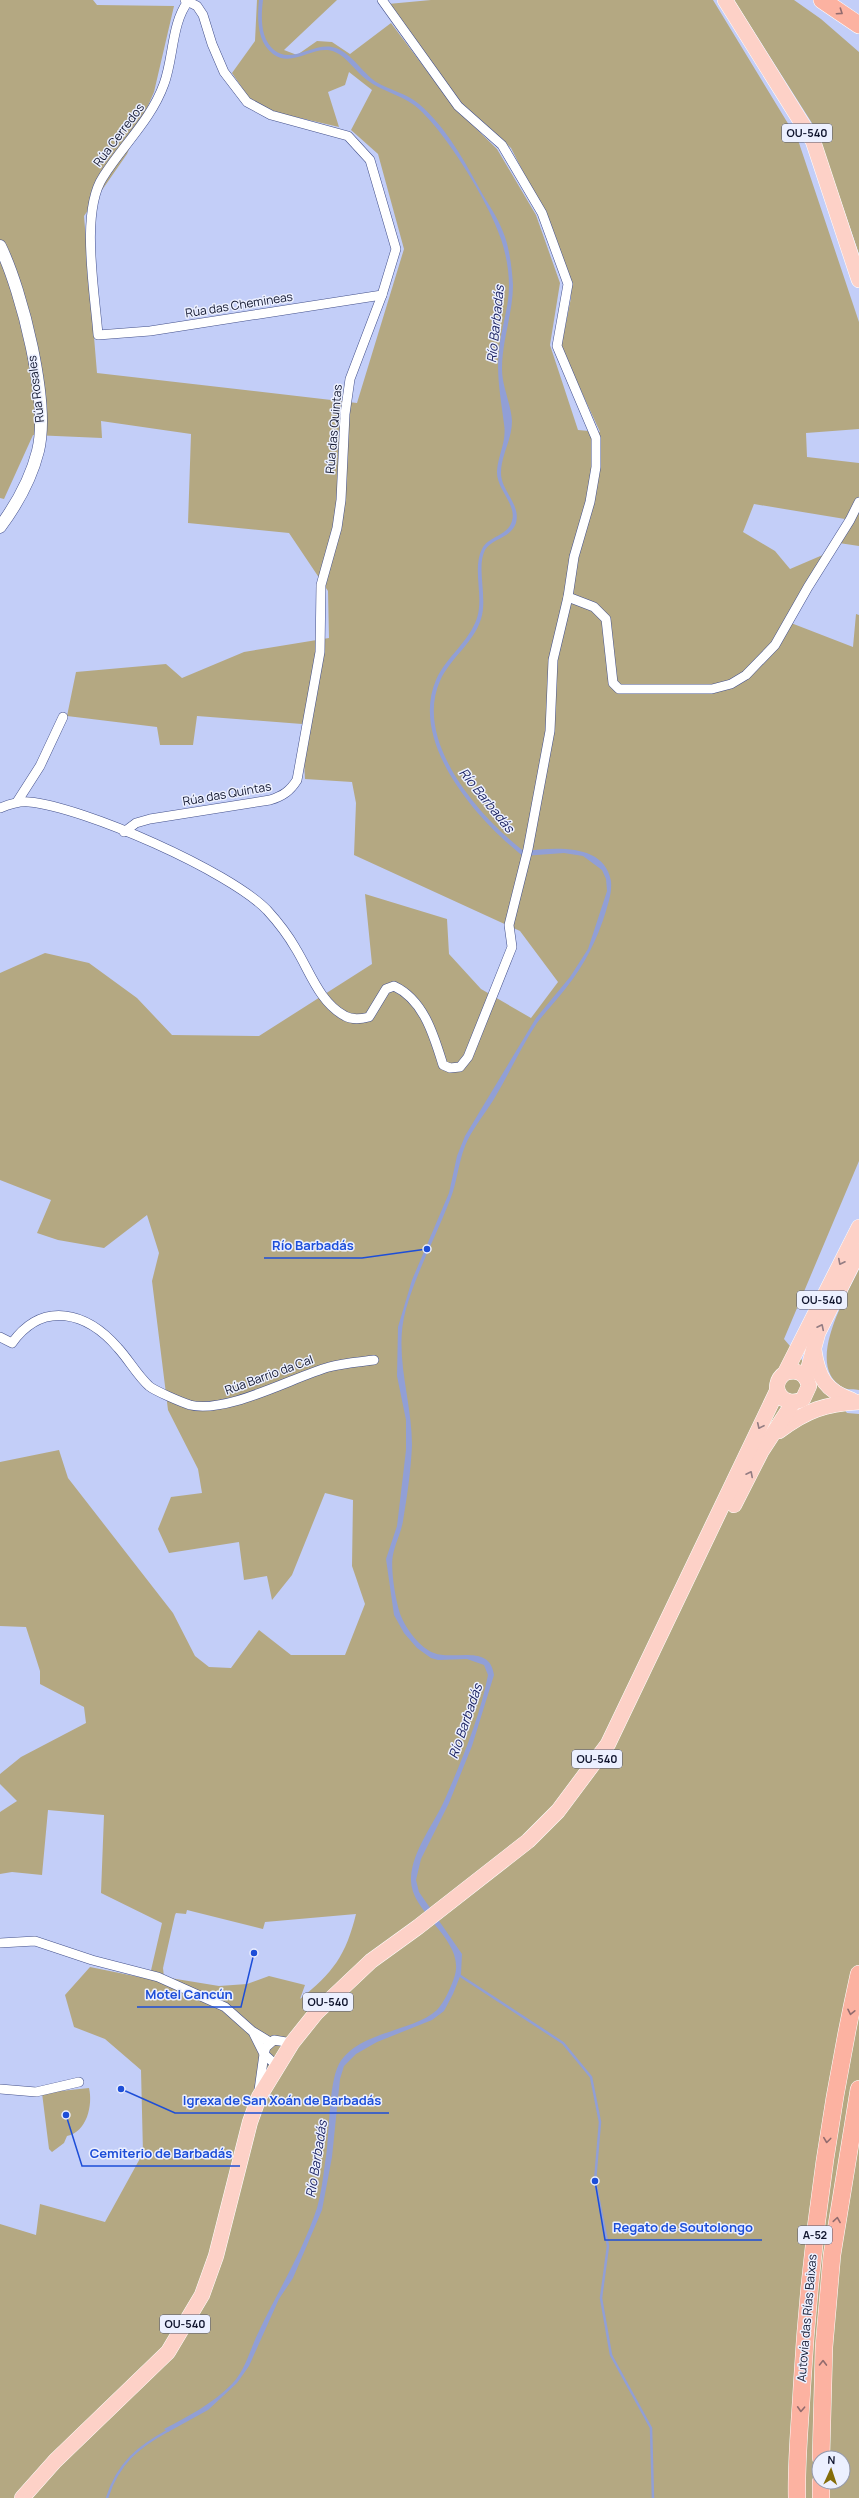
<svg xmlns="http://www.w3.org/2000/svg" width="859" height="2498" viewBox="0 0 859 2498" font-family="Manrope,sans-serif">
	<rect width="100%" height="100%" fill="#c3cef8"/>
	<g fill="#b4a882" fill-rule="evenodd">
		<path d="M0 0H93L97 5 174 6 154 92 127 154 84 216 97 373 357 403 404 249 378 154 351 130 372 90 349 72 345 85 328 92 339 127 274 112 249 98 232 73 255 41 257 0H337L284 50 297 55 317 41 332 42 350 54 391 23 454 107 497 149 536 215 560 283 550 345 578 430 600 432 561 347 571 298V282L555 235 511 148 459 101 388 4 431 0H713L798 140 859 322V429L806 433 807 457 859 463V546L839 543 845 519 754 504 743 532 775 551 790 569 825 554 791 623 853 647 856 614 859 615V1161L784 1339 847 1413 859 1414V2498H0V2224L36 2235 40 2204 105 2222 143 2153 141 2070 105 2039 74 2027 65 1995 90 1967 149 1979 162 1923 101 1893 104 1815 48 1810 42 1875 12 1872 0 1874V1812L17 1801 0 1784V1774L21 1757 86 1723 84 1707 40 1684V1671L26 1627 0 1626V1462L59 1450 68 1478 173 1613 195 1656 209 1667 231 1668 259 1630 291 1655H345L365 1604 352 1566 353 1500 325 1493 292 1575 272 1600 267 1576 244 1580 239 1542 169 1553 158 1529 171 1497 202 1493 198 1469 168 1410 152 1281 159 1253 147 1215 104 1248 58 1240 37 1233 51 1200 0 1180V973L45 953 89 963 137 998 172 1035 259 1036 372 964 365 894 447 919 449 954 481 989 531 1018 558 982 520 931 354 855 356 803 352 782 305 779 302 724 197 716 193 745H160L157 727 67 716 76 672 166 664 182 678 244 652 329 638 328 591 289 533 188 523 191 434 101 421 102 438 33 435 4 499 0 498ZM187 1910 263 1929 265 1922 356 1914C346 1955 333 1973 300 1999L305 1985 269 1976 247 1984 219 1986 164 1977 163 1968 175 1915 176 1913 186 1914ZM819 2458H843V2482H819Z"/>
		<path d="M734 0H794L821 19 859 52V254L817 131Z"/>
		<path d="M859 1269V1390C855 1389 848 1390 844 1388 803 1367 846 1297 859 1269Z"/>
		<path d="M89 2088C93 2105 87 2132 67 2136L64 2143 52 2152 49 2149 42 2093Z"/>
	</g>
	<path fill="#919fd6" d="M259 0H263C261 17 260 38 274 50 292 65 316 40 336 48 352 54 362 72 376 82 389 90 406 93 419 104 447 128 465 162 483 195 491 208 500 222 505 237 510 252 512 269 513 285 513 313 502 340 502 369 502 387 511 403 512 421 512 440 501 455 501 473 501 491 521 504 516 523 511 538 492 538 485 550 476 568 488 598 481 619 473 644 450 658 440 681 413 741 480 818 524 851 553 848 604 842 611 881 612 892 609 901 606 911 597 940 585 964 566 988 557 1000 546 1011 537 1023 521 1047 509 1074 494 1099 484 1115 472 1129 465 1146 458 1164 457 1183 450 1200 436 1236 417 1271 406 1309 393 1355 412 1399 412 1445 411 1470 407 1497 403 1521 401 1533 395 1544 393 1555 390 1568 396 1604 401 1616 406 1629 420 1648 434 1653 453 1661 490 1643 494 1675L472 1746 449 1803 421 1859 416 1880 419 1892 462 1954 461 1974 453 1994 444 2011 432 2020 377 2042 356 2054 344 2066 340 2079 332 2157 322 2210 293 2278 279 2299 249 2366 237 2383 208 2410 168 2432 164 2429C189 2416 212 2404 232 2384 246 2369 250 2349 259 2331 278 2291 303 2251 317 2208 321 2194 323 2178 325 2163 330 2138 328 2084 339 2064 358 2031 413 2032 437 2010 445 2001 450 1989 454 1978 468 1940 409 1914 411 1878 412 1851 434 1824 445 1799 462 1760 480 1717 488 1675L484 1665 467 1659 438 1660 431 1658 417 1648 404 1633 394 1615 386 1559 397 1526 406 1450V1420L397 1376 398 1327 412 1280 449 1193 457 1156 465 1136 536 1018 570 977 588 949 607 891 606 879 602 870 583 856 564 853 523 856C477 820 409 743 436 680 446 657 469 642 477 618 484 596 472 569 482 549 488 536 508 536 512 521 517 504 496 489 497 471 498 455 507 441 504 424 501 399 496 375 499 350 501 328 509 308 509 286 509 270 506 254 501 239 490 204 443 127 414 105 399 94 381 91 367 80 356 72 347 57 335 52 315 43 293 69 273 54 257 42 257 18 259 0Z"/>
	<g fill="none" stroke-linecap="round" stroke-linejoin="round">
		<g stroke="#919fd6" stroke-width="2.5">
			<path d="M459 1975 563 2043 591 2077 600 2122 595 2181 608 2246 601 2298 611 2355 651 2428 653 2498"/>
			<path d="M107 2498C118 2463 138 2447 169 2430"/>
		</g>
		<g stroke="#43508b" stroke-width="10">
			<g id="minor">
				<path d="M189 0C171 23 174 57 164 84 151 120 123 145 103 177 80 212 95 293 98 335L150 331 382 295"/>
				<path d="M568 597 594 607 606 619 613 683 619 689H712L731 684 746 675 775 645 808 587 850 520 859 502"/>
				<path d="M17 802 40 766 63 717"/>
				<path d="M0 808C10 804 19 801 29 802 84 807 229 871 267 910 278 922 288 935 296 949 310 972 320 1003 345 1016 352 1020 361 1019 369 1017L386 989 394 986C424 1000 434 1036 443 1065L450 1068 460 1067 468 1057 512 947 509 925 528 849 550 731 553 660 568 597 574 557 590 502 596 467V438L557 346 568 284 542 213 502 145 458 106 382 0"/>
				<path d="M124 832 136 823 150 819 270 800C283 796 290 791 297 780L320 652 321 585 337 528 341 500 345 414 350 379 382 295 396 249 370 160 348 136 271 115 247 102 224 72 212 44 203 15 197 6 185 0"/>
				<path d="M0 1337 12 1343C43 1300 87 1312 118 1348 129 1360 137 1375 149 1386 155 1391 181 1402 190 1405 227 1414 293 1377 329 1367 343 1363 359 1362 374 1360"/>
				<path d="M0 1943 35 1941 92 1960 158 1977 225 2007 252 2031 270 2042"/>
				<path d="M254 2034 264 2054 259 2090"/>
				<path d="M277 2066 264 2054 266 2047 274 2040 292 2043"/>
				<path d="M0 2089 36 2092 79 2082"/>
			</g>
		</g>
		<g stroke="#43508b" stroke-width="13">
			<path id="tertiary" d="M0 246C22 291 50 402 38 451 31 479 17 504 0 527"/>
		</g>
		<g stroke="#fff" stroke-width="16">
			<g id="primary">
				<path d="M725 0 813 141 859 280"/>
				<path d="M814 1350C818 1378 826 1391 852 1400"/>
				<path d="M785 1373C797 1369 806 1373 809 1386L803 1399C783 1410 767 1386 785 1373L859 1227"/>
				<path d="M806 1377 818 1333 859 1251"/>
				<path d="M779 1431C807 1410 825 1404 859 1402"/>
				<path d="M734 1505 761 1452 793 1403"/>
				<path d="M22 2498 55 2461 168 2352 202 2295 216 2256 250 2122 259 2097 292 2043 316 2013 371 1961 418 1927 528 1841 558 1811 608 1744 777 1391"/>
			</g>
		</g>
		<g stroke="#fff" stroke-width="18">
			<g id="motorway">
				<path d="M822 0 859 25"/>
				<path d="M821 2458 824 2347 832 2255 859 2089"/>
				<path d="M821 2482V2498"/>
				<path d="M797 2498C796 2461 800 2424 802 2386 810 2248 829 2110 859 1974"/>
			</g>
		</g>
		<use href="#minor" stroke="#fff" stroke-width="9"/>
		<use href="#tertiary" stroke="#fff" stroke-width="12"/>
		<use href="#primary" stroke="#fdd1c7" stroke-width="15"/>
		<use href="#motorway" stroke="#fcb2a1" stroke-width="17"/>
	</g>
	<defs><path id="oneway-chevron" d="M-2-3.5L2.5 0L-2 3.5" fill="none" stroke-width="1.6" stroke-linecap="round" stroke-linejoin="round"/></defs>
	<g stroke="#926c6e">
		<use href="#oneway-chevron" transform="translate(840 12) rotate(34)"/>
		<use href="#oneway-chevron" transform="translate(851 2012) rotate(102)"/>
		<use href="#oneway-chevron" transform="translate(827 2140) rotate(97)"/>
		<use href="#oneway-chevron" transform="translate(837 2220) rotate(-81)"/>
		<use href="#oneway-chevron" transform="translate(823 2363) rotate(-89)"/>
		<use href="#oneway-chevron" transform="translate(801 2409) rotate(93)"/>
	</g>
	<g stroke="#937d83">
		<use href="#oneway-chevron" transform="translate(841 1262) rotate(117)"/>
		<use href="#oneway-chevron" transform="translate(821 1327) rotate(-64)"/>
		<use href="#oneway-chevron" transform="translate(760 1426) rotate(115)"/>
		<use href="#oneway-chevron" transform="translate(750 1474) rotate(-63)"/>
	</g>
	<g text-anchor="middle" stroke-width="3" stroke-linejoin="round" paint-order="stroke">
		<g fill="#ecf0ff" stroke="#53576d" stroke-width="1">
			<rect x="782" y="124" width="50" height="18" rx="3"/>
			<rect x="797" y="1291" width="50" height="18" rx="3"/>
			<rect x="572" y="1750" width="50" height="18" rx="3"/>
			<rect x="303" y="1993" width="50" height="18" rx="3"/>
			<rect x="798" y="2226" width="34" height="18" rx="3"/>
			<rect x="160" y="2315" width="50" height="18" rx="3"/>
		</g>
		<g font-size="11" font-weight="bold" fill="#11162f">
			<text x="807" y="137">OU-540</text>
			<text x="822" y="1304">OU-540</text>
			<text x="597" y="1763">OU-540</text>
			<text x="328" y="2006">OU-540</text>
			<text x="815" y="2239">A-52</text>
			<text x="185" y="2328">OU-540</text>
		</g>
		<g font-size="12" fill="#11162f" stroke="#ecf0ff">
			<text transform="translate(119 135) rotate(-53)" y="4">Rúa Cerredos</text>
			<text transform="translate(239 305) rotate(-9)" y="4">Rúa das Chemineas</text>
			<text transform="translate(36 389) rotate(-97)" y="4">Rúa Rosales</text>
			<text transform="translate(334 429) rotate(-85)" y="4">Rúa das Quintas</text>
			<text transform="translate(227 794) rotate(-10)" y="4">Rúa das Quintas</text>
			<text transform="translate(269 1375) rotate(-20)" y="4">Rúa Barrio da Cal</text>
			<text transform="translate(807 2318) rotate(-85)" y="4">Autovía das Rías Baixas</text>
		</g>
		<g font-size="13" font-style="italic" fill="#1c2362" stroke="#ecf0ff">
			<text transform="translate(495 324) rotate(-84)" y="5">Río Barbadás</text>
			<text transform="translate(487 800) rotate(51)" y="5">Río Barbadás</text>
			<text transform="translate(465 1721) rotate(-71)" y="5">Río Barbadás</text>
			<text transform="translate(316 2159) rotate(-81)" y="5">Río Barbadás</text>
		</g>
	</g>
	<path fill="none" stroke="#1d4ed8" stroke-width="1.5" d="M427 1249L362 1258H264M254 1953L241 2007H137M121 2089L175 2113H389M66 2115L82 2166H240M595 2181L605 2240H762"/>
	<g fill="#1d4ed8" stroke="#ecf0ff" stroke-width="1.5">
		<circle cx="427" cy="1249" r="4"/>
		<circle cx="254" cy="1953" r="4"/>
		<circle cx="121" cy="2089" r="4"/>
		<circle cx="66" cy="2115" r="4"/>
		<circle cx="595" cy="2181" r="4"/>
	</g>
	<g font-size="13" text-anchor="middle" font-weight="bold" fill="#1d4ed8" stroke="#ecf0ff" stroke-width="3" stroke-linejoin="round" paint-order="stroke">
		<text x="313" y="1250">Río Barbadás</text>
		<text x="189" y="1999">Motel Cancún</text>
		<text x="282" y="2105">Igrexa de San Xoán de Barbadás</text>
		<text x="161" y="2158">Cemiterio de Barbadás</text>
		<text x="683" y="2232">Regato de Soutolongo</text>
	</g>
	<g transform="translate(831 2470) rotate(3)"><circle r="19" fill="#ecf0ff" stroke="#9499ac"/>
	<path d="M0-3L7 15L0 10L-7 15Z" fill="#856d0a"/>
	<text y="-6" font-size="11" font-weight="bold" text-anchor="middle" fill="#11162f">N</text>
	</g>
</svg>
